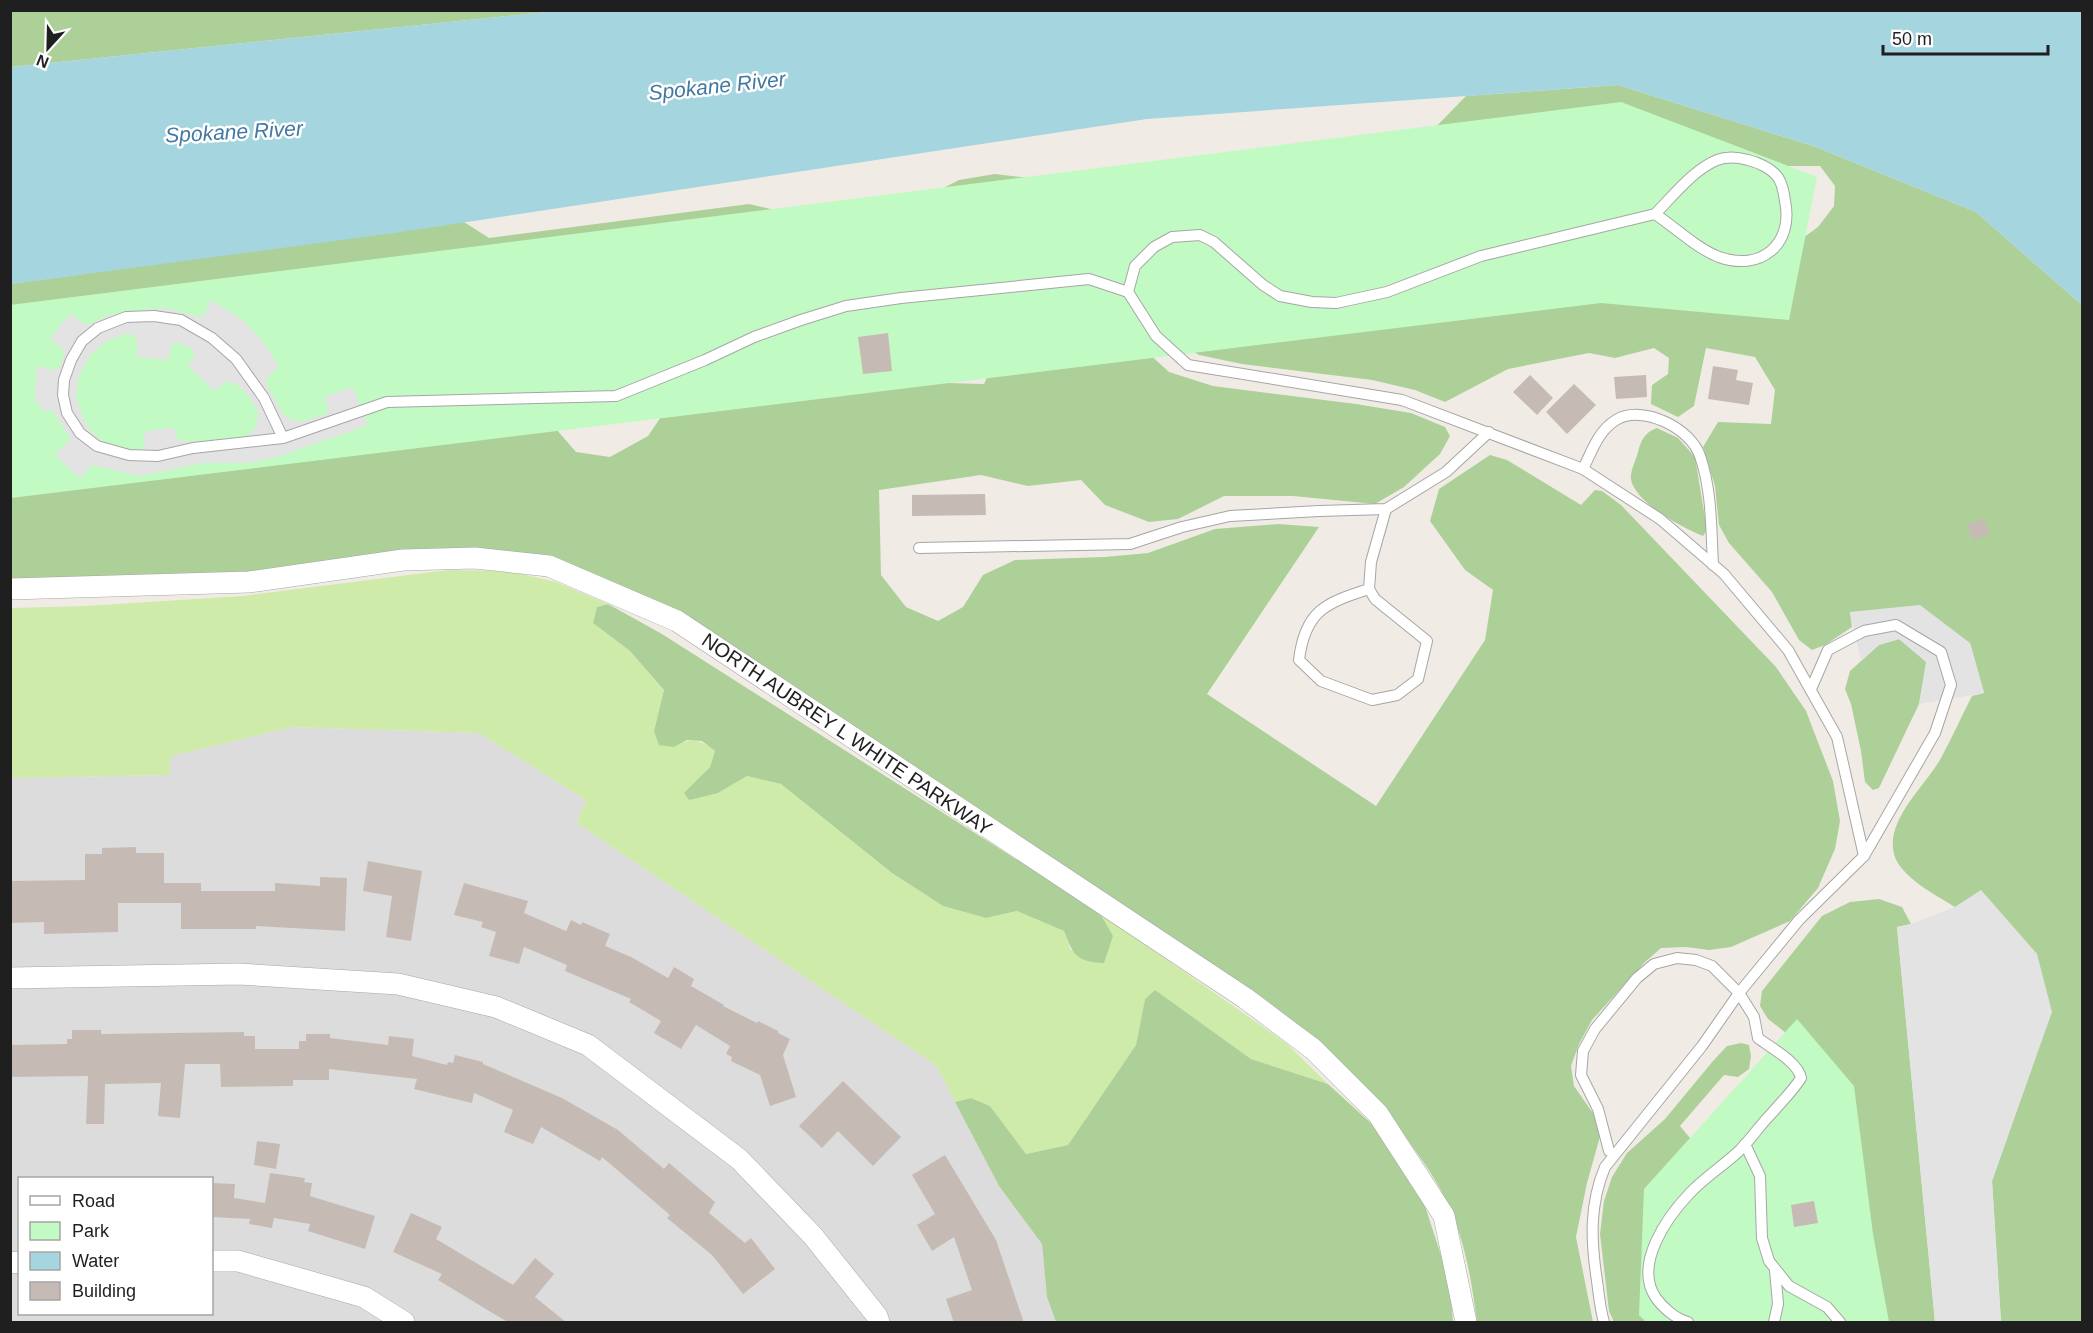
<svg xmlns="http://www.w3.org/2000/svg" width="2093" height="1333" viewBox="0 0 2093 1333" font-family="Arial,sans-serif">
	<rect width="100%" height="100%" fill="#f0ece5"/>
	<path fill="#dddcdc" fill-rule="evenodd" d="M292 727 479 733 586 800 577 823 937 1066 999 1186 1042 1244 1047 1297 1056 1322H11L10 778 168 775 171 756ZM20 1178H212V1314H20Z"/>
	<path fill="#ceebaa" d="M448 570 509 571 556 582 608 604 597 607 593 623 630 651 664 690 654 731 674 747C692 737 699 739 715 751L710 767 685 793H718L747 776 781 784 892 873 943 906 986 918 1017 911 1064 931 1071 951 1099 912 1286 1043 1328 1084 1251 1059 1155 991 1145 999 1136 1045 1068 1145 1026 1154 990 1106 971 1098 955 1102 937 1066 577 823 586 800 479 733 292 727 171 756 169 775 11 778 10 608 86 606 243 596Z"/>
	<g fill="#add099">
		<path d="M11 10 556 11 11 67Z"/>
		<path d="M1618 85 1816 147 1976 212 2082 305V1322H2001L1992 1181 2051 1012 1981 891 1955 907C1936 895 1900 877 1894 854 1885 820 1926 785 1941 758 1952 738 1961 717 1972 696L1984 693 1970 643 1850 612 1852 627 1825 645 1812 650 1799 640 1772 592 1729 543 1719 525 1715 486 1703 447 1718 422 1771 424 1775 390 1755 357 1706 348 1694 406 1678 417 1651 404 1652 385 1668 374 1669 358 1654 348 1615 358 1589 353 1508 369 1445 402 1415 390 1372 380 1242 364 1199 355 1169 337 1779 255 1818 227 1834 206 1835 186 1820 166H1779L11 390 10 284 464 222 489 238 749 204 784 212 928 196 959 180 995 174 1065 182 1427 136 1466 96Z"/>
		<path d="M1022 302 1147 352 1169 372 1213 386 1356 404 1411 413 1445 427 1450 436 1440 454 1404 487 1375 504 1293 496H1224L1178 519 1149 522 1105 505 1081 480 1028 486 981 475 879 490 881 575 906 607 938 621 963 607 983 575 1015 560 1104 557 1148 553 1215 529 1278 524 1319 527 1207 694 1376 806 1485 640 1493 590 1465 570 1430 521 1439 489 1490 455 1507 460 1581 505 1595 490 1602 491 1621 505 1776 667 1806 711 1833 781 1840 821 1835 849 1818 888 1790 921 1731 947 1709 950 1686 947 1661 948 1644 963 1592 1020 1579 1044 1571 1066 1574 1086 1595 1116 1601 1133 1587 1183 1576 1237 1593 1322H1477C1472 1284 1466 1246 1451 1211 1435 1173 1407 1140 1383 1107L806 696 551 562 11 586 10 457 543 414 576 452 610 457 648 436 679 390 909 382 984 384Z"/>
		<path d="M1657 428 1678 438 1695 457 1707 530 1703 536C1683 528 1634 502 1631 479 1630 471 1636 460 1638 452 1641 440 1645 432 1657 428Z"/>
		<path d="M608 604 662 634 1099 912 1113 936 1104 963C1077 962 1073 955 1064 931L1017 911 986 918 943 906 892 873 781 784 747 776 718 793 689 800 684 793 710 767 715 751 702 741 687 740 674 747 659 745 654 731 664 690 630 651 593 623 597 607Z"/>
		<path d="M1899 639 1927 662 1919 704 1879 788 1873 790 1865 782 1861 751 1851 704 1845 689 1850 671 1879 645Z"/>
		<path d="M1879 899 1902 907 1911 924 1897 927 1935 1322H1854L1795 1040 1768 1019 1760 1006 1762 991 1822 916 1850 902Z"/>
		<path d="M1155 990 1251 1059 1328 1084 1374 1126 1425 1206 1450 1283 1453 1322H1056L1047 1297 1042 1244 999 1186 955 1102 971 1098 990 1106 1026 1154 1068 1145 1136 1045 1145 999Z"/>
		<path d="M1741 1043 1749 1045 1751 1056 1749 1069 1738 1077 1724 1075 1680 1126 1694 1143 1677 1322H1614L1609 1311 1600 1234 1604 1201 1612 1177 1627 1153 1665 1119 1713 1061 1727 1046Z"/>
	</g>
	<g fill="#c2fac3">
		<path d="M1621 102 1817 177 1789 320 1601 303 11 498 10 305Z"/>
		<path d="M1797 1019 1854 1086 1873 1234 1889 1322H1646L1639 1315 1644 1189Z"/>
	</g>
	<g fill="#e3e3e3" fill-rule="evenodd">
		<path d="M211 300 243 320 265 344 279 367 267 377V386L284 416 295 421H305L326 414 328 408 324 397 353 387 368 425 280 456 249 463H202L140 476 92 465 80 478 66 466 55 454 69 441V436L52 410 42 412 40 403 35 402 37 366 53 370 59 368 64 355 62 348 50 340 61 324 71 313 83 324H90L110 315 140 310 166 308 199 317 204 315ZM125 334 133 335 137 340V357L168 360 171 346 178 342 193 349 194 356 188 366 214 391 225 382 236 383 250 398 258 412 256 427 246 438 187 442 177 439 174 427 143 432 145 441 144 447 137 451 123 449 103 442 89 429 82 415 76 397 79 375 91 354 106 341Z"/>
		<path d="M1920 605 1970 643 1984 693 1919 704 1926 662 1899 639 1878 645 1861 661 1850 612Z"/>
		<path d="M1981 890 2037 954 2052 1012 1992 1181 2001 1322H1935L1897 927 1911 924 1955 907Z"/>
	</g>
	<path fill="#a5d5de" d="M556 11H2082V305L1976 212 1816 147 1618 85 1147 119 394 233 11 284V67Z"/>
	<g fill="#c5bbb4">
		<path d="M888 333 892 371 863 374 858 337Z"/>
		<path d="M1713 366 1738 370 1736 380 1753 383 1749 405 1708 399Z"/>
		<path d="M1530 375 1553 398 1537 415 1513 392Z"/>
		<path d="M1646 375 1647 397 1616 399 1614 377Z"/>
		<path d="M1574 384 1596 405 1567 434 1546 412Z"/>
		<path d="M985 494 986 515 912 516V495Z"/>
		<path d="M1984 518 1990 534 1973 540 1967 524Z"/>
		<path d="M136 847V853H164V883H201V891H275V883L320 886V877L347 878 345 931 256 926V929H181V903H118V932L44 934V922L10 923V881L85 880V854H102V848Z"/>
		<path d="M368 861 422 871 411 941 386 937 392 896 363 891Z"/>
		<path d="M464 883 528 901 524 913 566 931 571 920 581 925 582 922 610 934 605 946 631 957 668 978 674 967 694 979 691 986 724 1005 723 1006 757 1023 758 1021 778 1031V1033L790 1039 783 1055 796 1097 770 1106 760 1075 731 1061 732 1057 726 1054 730 1046 696 1025 681 1049 654 1033 661 1021 629 1002 631 999 565 971 567 965 524 947 519 964 489 956 496 932 481 927 483 922 454 915Z"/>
		<path d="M72 1030H101V1034L244 1032V1036H255V1049H299V1041H306V1034H330V1038L388 1045 389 1036 414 1039 412 1056 447 1065 448 1062 453 1063 455 1055 483 1062V1064L562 1098 618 1130 664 1169 669 1163 715 1202 709 1213 745 1243 751 1238 775 1269 743 1294 712 1255 667 1218 670 1215 602 1157 600 1161 541 1127 533 1144 504 1132 513 1110 474 1093 472 1103 414 1089 417 1079 329 1069V1080H293V1086L221 1087 220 1064H185L180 1118 158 1116 161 1083 105 1084 104 1124H86L88 1076 10 1077V1045L67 1044V1039H72Z"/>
		<path d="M843 1081 901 1137 873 1166 838 1131 822 1148 799 1126Z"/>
		<path d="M257 1141 280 1144 276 1169 254 1165Z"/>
		<path d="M945 1155 996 1240 1024 1323H954L946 1299 972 1290 954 1237 932 1251 917 1225 935 1214 912 1175Z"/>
		<path d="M270 1173 305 1178 304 1182 312 1183 310 1196 375 1216 365 1249 308 1231 310 1224 274 1218 272 1228 249 1224 250 1219 212 1217V1183L235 1184 234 1198 265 1203Z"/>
		<path d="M1814 1201 1818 1223 1794 1227 1791 1205Z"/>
		<path d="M411 1213 442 1227 436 1239 513 1285 535 1258 554 1274 535 1297 567 1323H509L438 1280 442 1274 393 1252Z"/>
	</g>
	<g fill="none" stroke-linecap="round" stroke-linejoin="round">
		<g stroke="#a6a6a6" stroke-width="12">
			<g id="lane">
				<path d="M1128 292 1135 266 1154 247 1172 237 1200 235 1214 242 1263 285 1280 296 1312 302 1336 303 1387 292 1481 256 1655 214C1676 228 1696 248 1719 257 1761 272 1794 244 1785 201 1784 193 1782 181 1776 175 1770 168 1757 162 1748 160 1737 157 1728 156 1717 160 1693 170 1673 196 1655 214"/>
				<path d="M283 438 264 398 236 359 212 338 181 320 154 316 126 317 98 328 82 341 71 360 64 380 63 395 67 413 80 433 97 446 129 455 158 456 193 448 283 438 387 402 616 396 705 360 754 337 801 320 846 306 901 298 1089 279 1128 292 1156 336 1188 365 1402 400 1583 469 1660 519 1724 574 1788 650 1837 737 1864 856"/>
				<path d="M1583 469C1592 451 1598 431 1616 420 1642 404 1691 428 1700 456 1712 491 1711 528 1713 565"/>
				<path d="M919 548 1130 544 1182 527 1230 516 1319 511 1386 509 1446 472 1489 432"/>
				<path d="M1369 589C1325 603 1305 611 1299 660L1321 681 1372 700 1397 695 1418 679 1427 641 1375 599 1369 589 1371 562 1386 509"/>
				<path d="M1745 1144 1760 1176 1762 1238 1769 1261 1789 1286 1827 1307 1840 1322"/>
				<path d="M1609 1151 1598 1109 1581 1075 1583 1051 1595 1029 1637 978 1654 964 1677 958 1696 960 1712 966 1739 993 1754 1017 1758 1038C1771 1048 1798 1062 1801 1078 1793 1091 1782 1101 1772 1113 1760 1125 1751 1139 1739 1151 1723 1166 1705 1177 1690 1193 1667 1217 1633 1265 1656 1298 1663 1308 1676 1319 1688 1322"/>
				<path d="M1604 1322C1600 1309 1599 1295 1597 1281 1591 1242 1589 1205 1605 1167L1702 1046 1739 993 1799 920 1864 856 1935 733 1951 685 1941 652 1896 625 1864 631 1828 650 1811 689"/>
				<path d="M1774 1322 1778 1304 1775 1270"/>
			</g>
		</g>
		<g stroke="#a6a6a6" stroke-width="22">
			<g id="street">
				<path d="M10 589 249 582 403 560 475 558 549 566 677 621 1245 998 1313 1049 1378 1114 1444 1216 1466 1322"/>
				<path d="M10 978 239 974 398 984 496 1007 588 1045 739 1159 813 1236 877 1316 879 1322"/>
				<path d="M212 1261H238L364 1297 404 1322"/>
				<path d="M10 1263 20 1262"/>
			</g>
		</g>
		<use href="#lane" stroke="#fff" stroke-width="10"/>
		<use href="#street" stroke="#fff" stroke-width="21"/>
	</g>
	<g text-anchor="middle" stroke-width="5" stroke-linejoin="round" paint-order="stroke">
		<g font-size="20" fill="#1f1f1f" stroke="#fff">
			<text transform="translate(847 734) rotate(34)" y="7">NORTH AUBREY L WHITE PARKWAY</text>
		</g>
		<g font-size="21" font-style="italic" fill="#4378a1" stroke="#fff">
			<text transform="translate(717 86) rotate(-6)" y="7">Spokane River</text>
			<text transform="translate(234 132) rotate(-3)" y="7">Spokane River</text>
		</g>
	</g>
	<rect width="2093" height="1333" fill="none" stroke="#1f1f1f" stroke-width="24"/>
	<rect x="18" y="1177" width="195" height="138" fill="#ffffff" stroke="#a5a5a5" stroke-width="1.5"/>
	<rect x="30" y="1196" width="30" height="9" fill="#ffffff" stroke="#a5a5a5" stroke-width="1.5"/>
	<text x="72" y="1207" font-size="18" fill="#1f1f1f">Road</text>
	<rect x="30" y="1222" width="30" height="18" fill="#c2fac3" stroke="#a5a5a5" stroke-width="1.5"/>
	<text x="72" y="1237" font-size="18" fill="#1f1f1f">Park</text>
	<rect x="30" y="1252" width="30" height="18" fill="#a5d5de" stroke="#a5a5a5" stroke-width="1.5"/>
	<text x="72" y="1267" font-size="18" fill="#1f1f1f">Water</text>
	<rect x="30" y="1282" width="30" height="18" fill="#c5bbb4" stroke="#a5a5a5" stroke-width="1.5"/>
	<text x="72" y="1297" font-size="18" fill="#1f1f1f">Building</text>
	<g transform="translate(48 48) rotate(202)" stroke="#ffffff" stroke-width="4.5" paint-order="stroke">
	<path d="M0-4.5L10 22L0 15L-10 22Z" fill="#1f1f1f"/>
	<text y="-9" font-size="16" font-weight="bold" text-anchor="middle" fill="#1f1f1f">N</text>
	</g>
	<path d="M1883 45v9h165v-9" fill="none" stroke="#1f1f1f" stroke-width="3"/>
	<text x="1892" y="45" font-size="18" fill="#1f1f1f" stroke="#ffffff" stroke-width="4.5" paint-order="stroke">50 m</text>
</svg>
